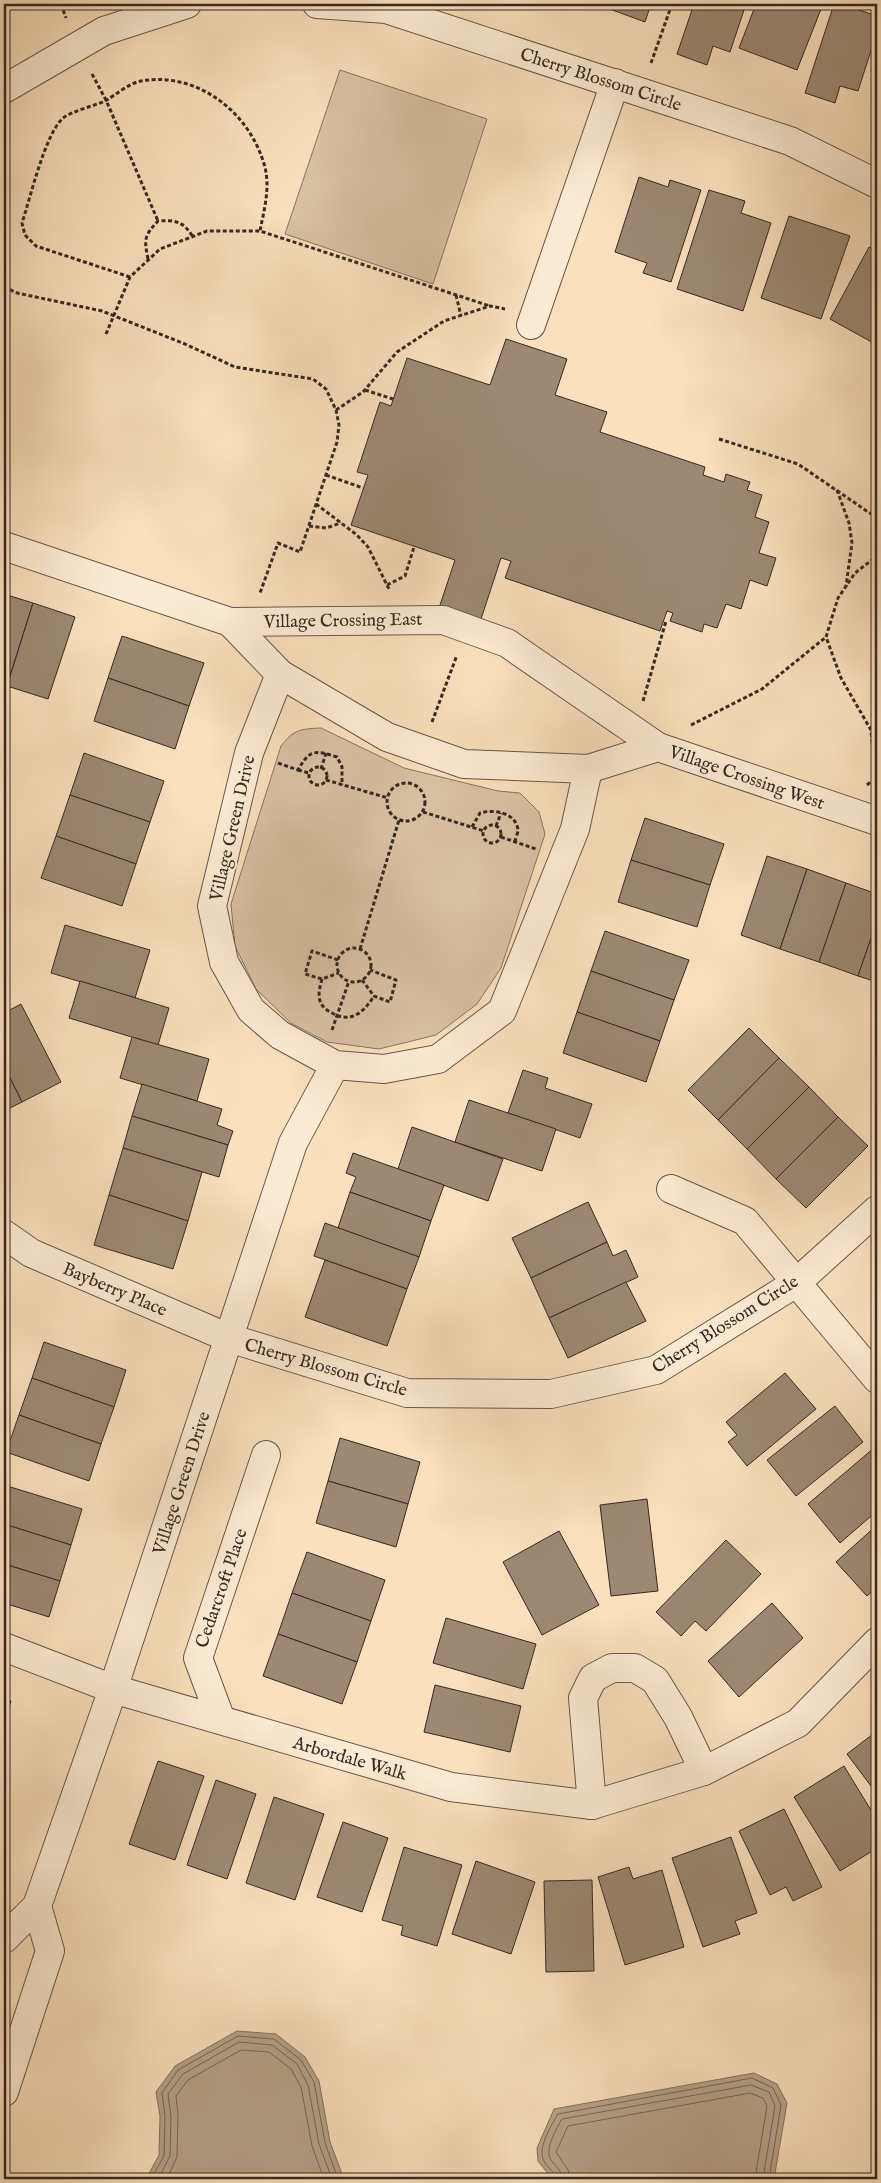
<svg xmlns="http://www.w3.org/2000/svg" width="881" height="2183" viewBox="0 0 881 2183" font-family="'IM FELL English',serif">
	<rect width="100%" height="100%" fill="#fae0bd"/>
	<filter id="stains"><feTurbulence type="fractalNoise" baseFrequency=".004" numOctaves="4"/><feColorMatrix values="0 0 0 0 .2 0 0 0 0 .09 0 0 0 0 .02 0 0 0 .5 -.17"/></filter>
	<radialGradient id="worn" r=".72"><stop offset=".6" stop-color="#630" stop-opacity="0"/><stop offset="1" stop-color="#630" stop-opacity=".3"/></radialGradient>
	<g fill="#d9c1a3" stroke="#887563">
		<path d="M340 70 487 119 433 284 285 234Z"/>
		<path d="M321 728 404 768 498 791 520 793 539 812 545 834 501 968 477 1004 436 1035 379 1049 327 1042 291 1023 256 989 235 946 231 904 281 746C294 729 301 729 321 728Z"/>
	</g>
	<g fill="#b7a289" stroke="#837260">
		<path d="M237 2031 276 2034 305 2057 319 2081 330 2142 344 2179H146L159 2155 160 2116 156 2092 175 2066Z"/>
		<path d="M754 2073 777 2084 787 2103 774 2179H552L538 2161 537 2148 554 2109Z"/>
	</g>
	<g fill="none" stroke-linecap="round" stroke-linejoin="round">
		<g stroke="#766656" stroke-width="1">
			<path d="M151 2179 164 2156 165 2116 162 2093 178 2070 238 2036 274 2039 301 2060 314 2082 325 2143 338 2179"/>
			<path d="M158 2179 170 2156 171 2116 168 2094 183 2074 239 2042 272 2045 297 2064 308 2085 319 2144 332 2179"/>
			<path d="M167 2179 177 2157 178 2115 176 2096 188 2080 241 2050 269 2052 291 2069 301 2087 312 2146 324 2179"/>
			<path d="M556 2179C555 2171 546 2167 543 2159 538 2147 552 2124 558 2114L752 2078 773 2088 781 2105 769 2179"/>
			<path d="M562 2179C562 2169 554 2166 550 2158 545 2148 557 2128 562 2119L751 2085 769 2092 775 2106 763 2179"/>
			<path d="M570 2179 568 2170 556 2152 568 2126 750 2093 763 2098 767 2106 755 2179"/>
		</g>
	</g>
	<g fill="#9c8873" stroke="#362923">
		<path d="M596 4H651L645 22Z"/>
		<path d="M694 4H746L730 52 713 46 707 65 677 54Z"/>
		<path d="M756 4H823L797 70 739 48Z"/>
		<path d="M834 4H841L877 16V32L858 91 840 86 835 103 805 93Z"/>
		<path d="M639 177 668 187 670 180 701 190 671 282 643 273 647 263 615 252Z"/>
		<path d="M709 190 745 201 741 213 771 223 743 311 677 289Z"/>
		<path d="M789 216 850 236 821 319 761 298Z"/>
		<path d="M869 247 877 251V345L830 319Z"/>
		<path d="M506 339 567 359 555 395 607 412 600 432 705 467 703 475 724 482 726 474 750 482 747 490 762 495 755 517 769 522 759 553 776 558 767 586 750 580 741 609 726 604 717 628 704 624 702 632 670 621 673 613 667 611 660 631 505 578 511 561 501 558 481 619 440 605 455 560 351 525 368 475 357 472 380 402 391 406 407 358 490 385Z"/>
		<path d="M4 594 33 603 7 686 4 685Z"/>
		<path d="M33 603 75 617 48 699 7 686Z"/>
		<path d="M122 636 204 663 189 706 108 678Z"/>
		<path d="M108 678 189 706 175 749 94 721Z"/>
		<path d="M84 753 164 781 150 822 70 795Z"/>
		<path d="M70 795 150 822 136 864 56 836Z"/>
		<path d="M645 818 724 844 710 885 631 860Z"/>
		<path d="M56 836 136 864 122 906 41 878Z"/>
		<path d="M767 856 807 869 780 949 741 935Z"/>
		<path d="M631 860 710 885 697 927 618 902Z"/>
		<path d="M807 869 846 883 819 962 780 949Z"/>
		<path d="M846 883 877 894V921L858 976 819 962Z"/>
		<path d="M877 921V982L858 976Z"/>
		<path d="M65 925 150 950 135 998 51 973Z"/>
		<path d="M605 931 689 960 674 1000 591 971Z"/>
		<path d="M591 971 674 1000 660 1041 577 1012Z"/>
		<path d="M80 981 169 1008 158 1045 69 1018Z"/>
		<path d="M21 1004 61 1082 22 1102 4 1066V1013Z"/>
		<path d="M577 1012 660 1041 646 1082 563 1053Z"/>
		<path d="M749 1028 779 1058 718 1120 688 1090Z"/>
		<path d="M132 1037 209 1059 197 1101 120 1078Z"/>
		<path d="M779 1058 809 1087 747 1149 718 1120Z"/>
		<path d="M4 1066 22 1102 4 1111Z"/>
		<path d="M523 1070 548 1078 545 1088 592 1104 580 1138 508 1113Z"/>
		<path d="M142 1084 222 1109 217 1125 233 1131 228 1145 132 1116Z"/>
		<path d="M809 1087 838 1117 776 1179 747 1149Z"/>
		<path d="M469 1100 556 1129 542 1171 455 1142Z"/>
		<path d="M132 1116 228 1145 219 1177 123 1148Z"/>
		<path d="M838 1117 868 1146 806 1208 776 1179Z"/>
		<path d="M412 1127 503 1159 488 1201 398 1169Z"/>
		<path d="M123 1148 202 1172 188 1221 109 1195Z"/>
		<path d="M353 1153 444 1185 431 1221 350 1192 356 1177 346 1173Z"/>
		<path d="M350 1192 431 1221 419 1257 338 1228Z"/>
		<path d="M109 1195 188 1221 173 1269 94 1245Z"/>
		<path d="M588 1202 607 1242 531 1278 512 1238Z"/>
		<path d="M325 1223 419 1257 407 1289 314 1256Z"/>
		<path d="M607 1242 613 1256 626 1250 638 1277 549 1318 531 1278Z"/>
		<path d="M325 1260 407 1289 387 1346 305 1317Z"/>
		<path d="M626 1282 646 1321 568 1358 549 1318Z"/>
		<path d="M44 1342 126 1370 114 1407 32 1378Z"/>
		<path d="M785 1373 816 1409 747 1466 728 1442 737 1435 726 1422Z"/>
		<path d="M32 1378 114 1407 101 1444 19 1415Z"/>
		<path d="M835 1406 863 1442 796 1496 767 1460Z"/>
		<path d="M19 1415 101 1444 89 1481 6 1452Z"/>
		<path d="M340 1438 420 1462 408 1504 328 1481Z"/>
		<path d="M874 1448 877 1452V1511L840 1543 808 1504Z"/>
		<path d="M328 1481 408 1504 396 1547 316 1523Z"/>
		<path d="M4 1485 82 1509 71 1545 4 1524Z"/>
		<path d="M647 1499 658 1591 611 1596 600 1505Z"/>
		<path d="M4 1524 71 1545 60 1581 4 1564Z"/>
		<path d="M877 1525V1587L867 1596 836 1562Z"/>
		<path d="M559 1531 599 1605 542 1635 503 1562Z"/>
		<path d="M726 1540 761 1574 706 1631 695 1621 681 1636 656 1612Z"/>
		<path d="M307 1552 385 1580 371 1621 292 1593Z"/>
		<path d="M4 1564 60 1581 49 1617 4 1603Z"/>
		<path d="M292 1593 371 1621 357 1662 278 1634Z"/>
		<path d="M772 1603 803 1638 739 1697 708 1661Z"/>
		<path d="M446 1618 536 1644 523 1689 433 1663Z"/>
		<path d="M278 1634 357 1662 342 1704 263 1676Z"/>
		<path d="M435 1685 521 1706 510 1752 424 1732Z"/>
		<path d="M4 1699 11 1701 4 1723Z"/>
		<path d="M877 1731V1794L847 1754Z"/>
		<path d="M158 1761 204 1776 175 1860 129 1844Z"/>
		<path d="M844 1766 877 1820V1848L840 1871 794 1797Z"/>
		<path d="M216 1780 256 1794 227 1879 187 1865Z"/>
		<path d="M274 1797 324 1814 295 1900 246 1883Z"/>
		<path d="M784 1809 822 1887 793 1901 786 1887 770 1895 739 1831Z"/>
		<path d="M343 1822 388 1838 362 1912 317 1897Z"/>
		<path d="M731 1837 757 1913 735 1921 740 1934 703 1947 672 1858Z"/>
		<path d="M404 1847 462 1865 437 1946 401 1935 403 1926 382 1920Z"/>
		<path d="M476 1861 535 1882 511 1954 452 1934Z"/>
		<path d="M629 1867 633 1879 662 1870 684 1947 625 1965 598 1877Z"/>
		<path d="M592 1880 594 1971 546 1972 544 1881Z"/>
	</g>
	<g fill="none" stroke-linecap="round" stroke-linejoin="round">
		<g stroke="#67574a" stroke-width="30">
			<g id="minor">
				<path d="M317 4 386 9 790 141 877 184"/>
				<path d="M4 89 104 31 187 4"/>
				<path d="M531 325 615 83"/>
				<path d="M4 546 230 622 443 620 507 643 658 747"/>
				<path d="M230 622 280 674 387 737 464 764 588 769 658 747 877 821"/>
				<path d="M280 674 249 753 212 906 224 962 251 1010 280 1035 335 1065 384 1069 438 1059 502 1011 575 829 588 769"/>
				<path d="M671 1189 745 1221 877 1379"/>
				<path d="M4 1234 31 1253 229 1338 407 1393 551 1394 656 1370 796 1283 877 1210"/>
				<path d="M4 1647 113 1689 451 1787 592 1805 704 1771 798 1723 877 1642"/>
				<path d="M221 1720 198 1658 266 1455"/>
				<path d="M592 1805 583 1698 593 1678 612 1668H635L655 1680 678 1717 704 1771"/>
				<path d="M4 1939 37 1906 113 1689 293 1143 335 1065"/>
				<path d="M4 2092 50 1951 37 1906"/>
			</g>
		</g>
		<g stroke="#362923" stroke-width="3" stroke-dasharray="4 2.5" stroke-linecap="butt">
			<path d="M61 4 66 18"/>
			<path d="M651 63 672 4"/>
			<path d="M92 74 106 100 158 221"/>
			<path d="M148 259C144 239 144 236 158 221 176 220 183 221 193 237"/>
			<path d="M130 277 36 246 25 235 22 223C30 199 45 134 63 118 72 111 94 106 105 101 116 95 129 83 141 81 197 71 249 112 264 164 271 186 264 210 260 231"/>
			<path d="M4 287 17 293 102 311 185 344 235 367 313 379 326 389 336 410 339 425 337 442 300 552 278 543 260 593"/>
			<path d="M456 295 461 316"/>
			<path d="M106 334 130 277 160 249 207 231H260L490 306"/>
			<path d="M365 390 393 399"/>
			<path d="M336 410 363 392 397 352 444 321 490 306 505 309"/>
			<path d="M719 439 798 464 877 518"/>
			<path d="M326 475 363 488"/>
			<path d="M837 490 849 523 852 543 846 586"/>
			<path d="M316 504 357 535 368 547 390 591"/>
			<path d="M309 526 326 528 341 523"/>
			<path d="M387 585 405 576 414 547"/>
			<path d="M643 701 666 621"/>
			<path d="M432 722 457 655"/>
			<path d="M691 725 762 689 826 637"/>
			<path d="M278 763 298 770C310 749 315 750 337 757L342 767V785"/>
			<circle cx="318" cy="776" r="9"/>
			<path d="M321 769 326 753"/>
			<path d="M298 770 309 773"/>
			<path d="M875 778 877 783"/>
			<path d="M326 780 388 798"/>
			<circle cx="406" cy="802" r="19"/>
			<path d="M867 785 875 778 871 730 841 678 826 637 838 598 855 573 877 556"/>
			<path d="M423 812 484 831"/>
			<circle cx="492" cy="834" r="9"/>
			<path d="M496 826 501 813"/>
			<path d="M472 827 480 813C493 809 516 812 518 830 518 833 515 839 515 842"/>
			<path d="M501 837 536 849"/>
			<circle cx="354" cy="965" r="17"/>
			<path d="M360 949 399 820"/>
			<path d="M338 960 312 951 305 974 322 979 339 973"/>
			<path d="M322 979C320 987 317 996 321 1003 323 1008 328 1011 332 1013 351 1024 364 1012 374 996"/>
			<path d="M362 980 374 996 390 1002 396 980 370 970"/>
			<path d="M332 1030 349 981"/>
		</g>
		<use href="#minor" stroke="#fcebd4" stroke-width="28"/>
	</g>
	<g text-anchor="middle" stroke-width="4.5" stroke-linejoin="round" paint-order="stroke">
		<g font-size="18" fill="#362923" stroke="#fcebd4">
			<text transform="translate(601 79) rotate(18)" y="6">Cherry Blossom Circle</text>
			<text transform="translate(343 620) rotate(-1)" y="6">Village Crossing East</text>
			<text transform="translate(747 777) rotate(19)" y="6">Village Crossing West</text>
			<text transform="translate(232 828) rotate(-77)" y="6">Village Green Drive</text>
			<text transform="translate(115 1289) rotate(23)" y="6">Bayberry Place</text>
			<text transform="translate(725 1324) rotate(-32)" y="6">Cherry Blossom Circle</text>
			<text transform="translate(326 1367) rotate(16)" y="6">Cherry Blossom Circle</text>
			<text transform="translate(181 1483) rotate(-72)" y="6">Village Green Drive</text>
			<text transform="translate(221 1588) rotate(-71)" y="6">Cedarcroft Place</text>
			<text transform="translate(350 1758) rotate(16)" y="6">Arbordale Walk</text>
		</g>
	</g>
	<rect width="881" height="2183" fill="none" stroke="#fae0bd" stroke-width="20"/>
	<rect x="5" y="5" width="871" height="2173" fill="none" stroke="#362923" stroke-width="2.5"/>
	<rect x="10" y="10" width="861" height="2163" fill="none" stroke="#362923"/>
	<rect width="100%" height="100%" filter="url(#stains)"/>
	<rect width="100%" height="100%" fill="url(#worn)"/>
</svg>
